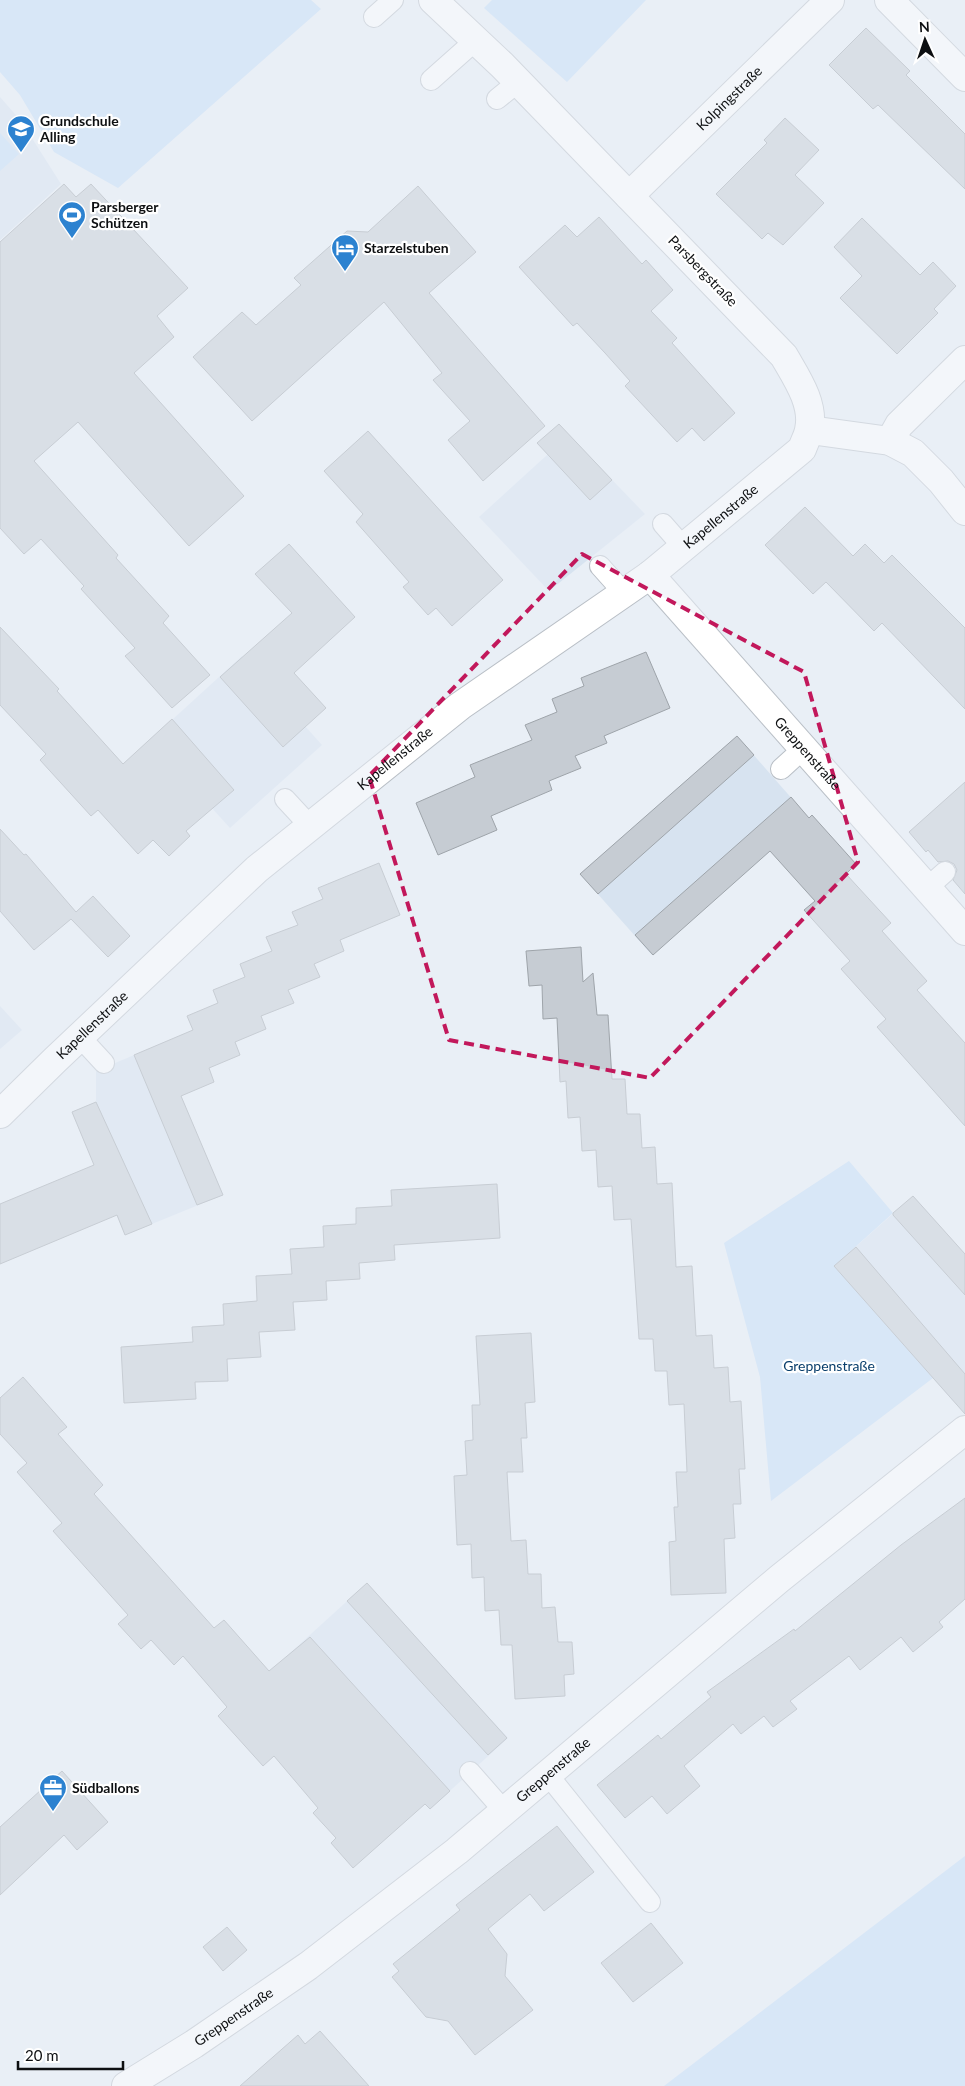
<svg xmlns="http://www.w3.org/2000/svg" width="965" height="2086" viewBox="0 0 965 2086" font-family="Lato,sans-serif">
	<rect width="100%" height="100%" fill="#e9eff6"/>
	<g fill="#d7e3f0">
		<path d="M0 97 21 121 61 184 0 240Z"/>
		<path d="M569 435 645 514 549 591 479 517Z"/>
		<path d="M242 656 322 745 230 828 150 740Z"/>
		<path d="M737 736 808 817 652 955 580 874Z"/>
		<path d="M0 1006 22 1030 0 1049Z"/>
		<path d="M158 1045 223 1195 125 1235 72 1112 96 1102V1071Z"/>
		<path d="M913 1196 965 1255V1390L953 1401 834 1266Z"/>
		<path d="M367 1583 508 1738 430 1809 289 1654Z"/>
	</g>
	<g fill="#c3ddf8">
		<path d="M0 0H311L321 9 118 188 54 152 20 95 0 72Z"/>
		<path d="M492 0H646L567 82 484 8Z"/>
		<path d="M0 133 19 154 0 171Z"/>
		<path d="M849 1161 893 1213 834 1266 933 1378 771 1501 760 1377 724 1243Z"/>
		<path d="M965 1856V2086H664Z"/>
	</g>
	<g fill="#c6ccd3" stroke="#9ea4aa">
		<path d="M866 28 910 71 906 75 965 134V189L878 105 873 109 829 65Z"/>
		<path d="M785 118 819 150 795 175 824 203 783 245 768 233 762 239 716 194 767 143 764 140Z"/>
		<path d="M64 184 76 197 91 184 188 288 157 316 174 337 134 373 244 496 189 546 78 422 34 461 118 555 116 558 169 616 163 623 210 675 172 708 125 656 135 648 81 589 84 586 41 539 24 554 0 528V242Z"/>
		<path d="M418 186 476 252 429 293 545 426 483 481 448 440 470 421 433 380 442 373 384 302 252 421 193 357 242 312 256 325 301 285 294 278 347 231 368 232Z"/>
		<path d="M599 217 642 264 646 260 673 290 651 311 677 338 672 343 735 413 704 441 692 428 677 442 625 386 630 381 605 353 577 323 573 326 519 267 565 225 577 237Z"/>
		<path d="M862 218 920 275 933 262 956 286 934 309 938 313 897 354 840 298 862 276 834 247Z"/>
		<path d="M559 424 612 480 590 500 537 443Z"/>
		<path d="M368 431 503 580 452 626 436 608 428 615 403 587 409 582 356 522 363 514 324 471Z"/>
		<path d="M805 507 853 556 865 544 884 563 892 555 965 628V709L882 623 874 631 826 582 813 594 765 545Z"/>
		<path d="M289 544 355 617 294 673 326 708 283 747 220 677 292 613 255 574Z"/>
		<path d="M0 627 59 689 57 691 123 764 172 719 234 790 186 831 190 836 169 856 153 840 138 854 98 810 91 816 40 760 46 754 0 705Z"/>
		<path d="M646 652 670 708 604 736 607 743 575 756 581 768 549 781 552 790 491 816 497 830 438 855 416 803 475 777 470 765 532 740 525 725 557 712 552 699 584 686 581 678Z"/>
		<path d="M737 736 754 755 598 894 580 874Z"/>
		<path d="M965 782V894L953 880 957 870 954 864 948 861 938 862 928 850 926 852 909 832Z"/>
		<path d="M791 797 809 818 812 815 856 864 846 874 891 923 882 931 927 981 917 990 965 1043V1126L877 1027 886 1019 841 969 850 961 804 910 815 901 770 851 653 955 635 935Z"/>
		<path d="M0 829 24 855 26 854 76 912 93 896 130 936 108 957 71 919 34 950 0 911Z"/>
		<path d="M379 863 400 915 340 940 344 951 314 964 320 977 288 990 294 1003 261 1016 266 1029 235 1042 240 1055 209 1068 214 1082 181 1096 223 1195 197 1205 134 1055 193 1030 187 1016 218 1003 213 990 245 977 240 964 272 951 266 937 298 925 292 912 323 899 318 888Z"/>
		<path d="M581 947 583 982 593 973 597 1015H608L612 1079H625L627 1114H640L642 1148 655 1147 657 1184 672 1183 676 1267 692 1266 696 1336 712 1335 714 1368 728 1367 730 1402 741 1401 745 1469H739L741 1504H733L735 1538 724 1539 726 1593 671 1595 669 1542 676 1541 674 1507H678L676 1472H687L684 1404 669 1405 667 1371H655L653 1339H639L631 1219 614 1220 612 1186 598 1187 596 1150 582 1151 580 1117 568 1118 566 1081 560 1082 557 1018 543 1019 542 985 529 986 526 951Z"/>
		<path d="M96 1102 152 1224 125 1235 117 1215 0 1264V1204L94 1165 72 1112Z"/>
		<path d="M497 1184 500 1238 394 1245 395 1260 359 1263 360 1279 326 1281 327 1300 293 1302 295 1330 259 1332 261 1357 227 1359 228 1381 195 1382 196 1399 124 1403 121 1347 193 1342 192 1327 224 1325 223 1304 257 1301 256 1276 292 1274 290 1249 324 1247 323 1226 356 1224V1208L392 1206 391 1190Z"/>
		<path d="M913 1196 965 1254V1295L893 1215V1213Z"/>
		<path d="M856 1247 965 1374V1414L834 1266Z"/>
		<path d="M531 1333 535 1402 525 1403 527 1438H521L523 1472H507L511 1541 526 1540 528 1574H541L542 1608 555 1607 558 1642H572L574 1674 564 1675 565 1696 515 1699 512 1645H501L499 1610 485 1611 484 1577 472 1578 471 1544 457 1545 454 1476 467 1475 465 1441 473 1440 472 1405H480L476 1336Z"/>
		<path d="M23 1377 67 1427 58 1434 103 1485 94 1494 214 1628 224 1620 269 1671 310 1637 450 1791 430 1809 425 1804 353 1868 331 1843 336 1838 313 1813 318 1808 274 1756 263 1766 218 1716 227 1707 183 1656 174 1665 151 1640 141 1649 118 1624 128 1615 53 1531 62 1523 17 1472 27 1463 0 1434V1398Z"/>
		<path d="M965 1498V1599L939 1622 943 1627 913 1652 901 1637 860 1670 849 1656 790 1701 797 1709 773 1727 764 1716 741 1734 733 1724 684 1766 700 1786 667 1814 652 1796 625 1818 597 1785 658 1735 661 1739 711 1697 707 1692 794 1629 795 1631 901 1545Z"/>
		<path d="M367 1583 507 1738 488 1755 347 1601Z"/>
		<path d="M62 1771 108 1822 77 1850 64 1835 0 1895V1827Z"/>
		<path d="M557 1826 594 1872 544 1911 530 1894 488 1929 507 1954 505 1976 533 2010 475 2055 448 2021 426 2017 392 1977 399 1971 393 1964 460 1910 456 1905Z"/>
		<path d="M651 1923 683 1963 633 2002 601 1963Z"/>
		<path d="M227 1927 247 1950 223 1971 203 1947Z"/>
		<path d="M320 2031 369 2086H240L298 2035 305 2044Z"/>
	</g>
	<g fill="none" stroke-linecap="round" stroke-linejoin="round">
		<g stroke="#b9bfc6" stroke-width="22">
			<g id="lane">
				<path d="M374 17 393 0"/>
				<path d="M431 80 476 40"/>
				<path d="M497 99 518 82"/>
				<path d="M663 524 684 548"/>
				<path d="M600 566 625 594"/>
				<path d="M781 769 803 749"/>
				<path d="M285 799 310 826"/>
				<path d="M927 888 945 872"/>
				<path d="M80 1037 104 1063"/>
				<path d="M470 1772 505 1812"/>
				<path d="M548 1775 650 1902"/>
			</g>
		</g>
		<g stroke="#b9bfc6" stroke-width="30">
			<g id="street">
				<path d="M889 0 965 77"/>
				<path id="s1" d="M629 196 830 0"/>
				<path d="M810 430 890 441 913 453 941 481 965 511"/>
				<path d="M890 441 899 425 965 360"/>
				<path id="s2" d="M650 575 965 931"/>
				<path id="s3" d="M0 1114 55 1060 257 869 460 706 650 575 802 449C804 443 808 436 809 430 815 404 796 377 784 356L502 65 433 0"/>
				<path id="s4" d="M126 2086 194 2044 308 1966 457 1851 779 1579 965 1430"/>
			</g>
		</g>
		<use href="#lane" stroke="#fff" stroke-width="20"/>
		<use href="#street" stroke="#fff" stroke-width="28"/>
	</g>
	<path d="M0 0H965V2086H0ZM582 554 804 672 858 862 650 1078 449 1040 369 776Z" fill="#e9eff6" fill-opacity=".55" fill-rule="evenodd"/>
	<path fill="none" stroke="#c2185b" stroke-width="4" stroke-dasharray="10 6" stroke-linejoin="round" d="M582 554 804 672 858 862 650 1078 449 1040 369 776Z"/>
	<defs>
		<g id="school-pin" transform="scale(1.4375)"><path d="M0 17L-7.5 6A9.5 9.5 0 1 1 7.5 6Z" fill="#2c82d0" stroke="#fff"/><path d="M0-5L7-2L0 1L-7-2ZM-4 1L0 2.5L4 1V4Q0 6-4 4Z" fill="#fff"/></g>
		<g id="stadium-pin" transform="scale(1.4375)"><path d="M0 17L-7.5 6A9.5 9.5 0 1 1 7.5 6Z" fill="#2c82d0" stroke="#fff"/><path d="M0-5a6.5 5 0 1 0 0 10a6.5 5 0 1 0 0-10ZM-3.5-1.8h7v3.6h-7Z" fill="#fff"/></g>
		<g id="hotel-pin" transform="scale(1.4375)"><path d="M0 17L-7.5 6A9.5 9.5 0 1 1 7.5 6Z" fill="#2c82d0" stroke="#fff"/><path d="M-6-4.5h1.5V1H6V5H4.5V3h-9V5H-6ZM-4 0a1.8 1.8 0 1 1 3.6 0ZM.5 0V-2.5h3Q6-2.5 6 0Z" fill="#fff"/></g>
		<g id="office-pin" transform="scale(1.4375)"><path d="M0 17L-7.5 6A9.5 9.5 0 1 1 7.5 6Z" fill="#2c82d0" stroke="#fff"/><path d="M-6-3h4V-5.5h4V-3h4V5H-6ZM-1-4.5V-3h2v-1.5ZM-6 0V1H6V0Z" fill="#fff"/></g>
	</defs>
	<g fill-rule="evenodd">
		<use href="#school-pin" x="21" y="129"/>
		<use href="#stadium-pin" x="72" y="215"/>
		<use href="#hotel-pin" x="345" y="248"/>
		<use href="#office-pin" x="53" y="1788"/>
	</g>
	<g text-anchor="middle" stroke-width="4.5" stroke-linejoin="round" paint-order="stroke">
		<g font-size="14" fill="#0d0f11" stroke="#fff">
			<text dy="5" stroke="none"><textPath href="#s1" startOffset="140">Kolpingstraße</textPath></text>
			<text transform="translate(703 271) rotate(46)" y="5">Parsbergstraße</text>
			<text dy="5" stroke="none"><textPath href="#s3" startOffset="938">Kapellenstraße</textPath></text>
			<text dy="5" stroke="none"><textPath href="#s2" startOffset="238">Greppenstraße</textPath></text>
			<text dy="5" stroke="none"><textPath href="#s3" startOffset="532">Kapellenstraße</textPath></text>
			<text dy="5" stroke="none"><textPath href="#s3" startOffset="128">Kapellenstraße</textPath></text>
			<text dy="5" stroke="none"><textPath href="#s4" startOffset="532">Greppenstraße</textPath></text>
			<text dy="5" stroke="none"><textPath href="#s4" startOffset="128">Greppenstraße</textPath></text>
		</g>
		<g font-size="14" font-weight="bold" fill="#0d0f11" stroke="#fff" text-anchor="start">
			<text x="40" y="126">Grundschule<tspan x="40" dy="16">Alling</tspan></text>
			<text x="91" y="212">Parsberger<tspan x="91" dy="16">Schützen</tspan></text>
			<text x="364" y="253">Starzelstuben</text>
			<text x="72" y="1793">Südballons</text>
		</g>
		<g font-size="14" fill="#093e6b" stroke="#fff">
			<text x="829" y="1371">Greppenstraße</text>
		</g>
	</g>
	<g transform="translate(925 40) rotate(357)" stroke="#ffffff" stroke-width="4" paint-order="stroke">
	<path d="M0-4L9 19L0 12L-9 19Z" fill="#0d0f11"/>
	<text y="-8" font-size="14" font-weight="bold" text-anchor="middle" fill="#0d0f11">N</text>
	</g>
	<path d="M18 2061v8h105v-8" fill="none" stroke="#0d0f11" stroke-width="2.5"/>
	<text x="25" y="2061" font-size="15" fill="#0d0f11" stroke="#ffffff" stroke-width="4" paint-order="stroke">20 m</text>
</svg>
